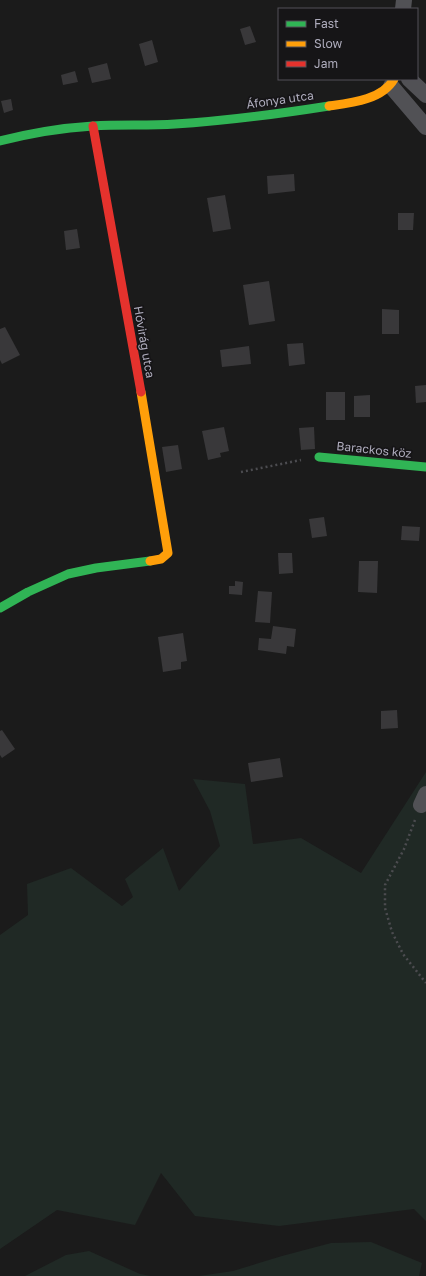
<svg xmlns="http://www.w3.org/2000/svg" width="426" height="1276" viewBox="0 0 426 1276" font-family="'Golos Text',sans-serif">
	<rect width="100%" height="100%" fill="#1b1b1b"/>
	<g fill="#202925">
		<path d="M426 772V1221L414 1209 279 1226 195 1216 161 1173 135 1225 57 1210 0 1249V935L28 915 27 884 71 868 122 906 133 897 125 879 163 848 179 891 220 846 210 811 193 779 245 784 253 844 301 838 361 873Z"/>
		<path d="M371 1242 422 1263 419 1276H199L233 1271 282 1256 331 1243Z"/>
		<path d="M89 1251 140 1274 151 1276H25L66 1255Z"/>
	</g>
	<g fill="#39383a">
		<path d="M250 26 256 42 245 45 240 29Z"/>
		<path d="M152 40 158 62 145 66 139 44Z"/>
		<path d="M107 63 111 79 92 83 88 68Z"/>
		<path d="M75 71 78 82 63 85 61 75Z"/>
		<path d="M11 99 13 110 4 113 1 101Z"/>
		<path d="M294 174 295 191 268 194 267 176Z"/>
		<path d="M225 195 231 229 213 232 207 198Z"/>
		<path d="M398 213H414L413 230H398Z"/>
		<path d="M77 229 80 248 66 250 64 231Z"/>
		<path d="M269 281 275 321 249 325 243 285Z"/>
		<path d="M382 309 399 310V334H382Z"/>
		<path d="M5 327 20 355 2 364 0 360V329Z"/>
		<path d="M303 343 305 364 289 366 287 344Z"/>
		<path d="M249 346 251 364 222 367 220 350Z"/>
		<path d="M426 385V402L416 403 415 386Z"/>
		<rect x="326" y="392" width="19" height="28"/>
		<path d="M370 395V417H354V396Z"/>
		<path d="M224 427 229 451 220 453 221 457 208 460 202 431Z"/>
		<path d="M314 427 315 449 301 450 299 428Z"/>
		<path d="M178 445 182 469 166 472 162 447Z"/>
		<path d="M324 517 327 536 312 538 309 519Z"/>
		<path d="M402 526 420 527 419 541 401 540Z"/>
		<path d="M278 553H292L293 573 279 574Z"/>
		<path d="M359 561H378L377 593 358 592Z"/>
		<path d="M235 581 243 582 242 595 229 594V586H235Z"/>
		<path d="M258 591 272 592 270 623 255 622Z"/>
		<path d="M273 626 296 629 294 647 287 646 286 654 258 650 259 638 271 639Z"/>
		<path d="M183 633 187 661 181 662V669L163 672 158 637Z"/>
		<path d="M397 710 398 728 381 729V711Z"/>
		<path d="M2 730 15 749 2 758 0 755V731Z"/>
		<path d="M280 758 283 777 251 782 248 763Z"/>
	</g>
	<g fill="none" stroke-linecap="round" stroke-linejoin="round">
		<g stroke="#4c4c50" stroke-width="2.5" stroke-dasharray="2 3" stroke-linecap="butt">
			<path d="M241 472 301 460"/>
			<path d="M415 820 404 849 385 885V908L392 932 403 954 426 983"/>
		</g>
		<g stroke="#515155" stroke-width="16">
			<path d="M403 9 404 0"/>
			<path d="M409 79 426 95"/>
			<path d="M391 86 426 127"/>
			<path d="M421 805 426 794"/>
		</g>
		<g stroke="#30b455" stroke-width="9">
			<path d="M0 141C31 133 61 128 93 126 120 124 148 126 175 124 227 121 278 114 329 106"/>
			<path d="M319 457 426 467"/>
			<path d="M0 608 28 592 68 574 96 568 150 561"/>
		</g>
		<g stroke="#ff9f0a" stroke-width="9">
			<path d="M329 106C351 103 382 100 394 79"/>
			<path d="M141 392 168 553 161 559 150 561"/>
		</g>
		<path stroke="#e5322d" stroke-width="9" d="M93 126 141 392"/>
	</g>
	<g text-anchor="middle" stroke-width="3.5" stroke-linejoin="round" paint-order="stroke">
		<g font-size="12" fill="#aeacbc" stroke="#161517">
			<text transform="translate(280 100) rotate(-8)" y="4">Áfonya utca</text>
			<text transform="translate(144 342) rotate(80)" y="4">Hóvirág utca</text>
			<text transform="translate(374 450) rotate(6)" y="4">Barackos köz</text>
		</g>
	</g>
	<rect x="278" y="8" width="140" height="72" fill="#161517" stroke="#535159"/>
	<rect x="286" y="21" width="20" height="6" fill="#30b455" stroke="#535159"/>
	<text x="314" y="28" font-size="12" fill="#aeacbc">Fast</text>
	<rect x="286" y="41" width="20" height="6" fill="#ff9f0a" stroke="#535159"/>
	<text x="314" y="48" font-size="12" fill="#aeacbc">Slow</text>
	<rect x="286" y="61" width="20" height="6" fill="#e5322d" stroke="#535159"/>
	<text x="314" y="68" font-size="12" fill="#aeacbc">Jam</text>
</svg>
